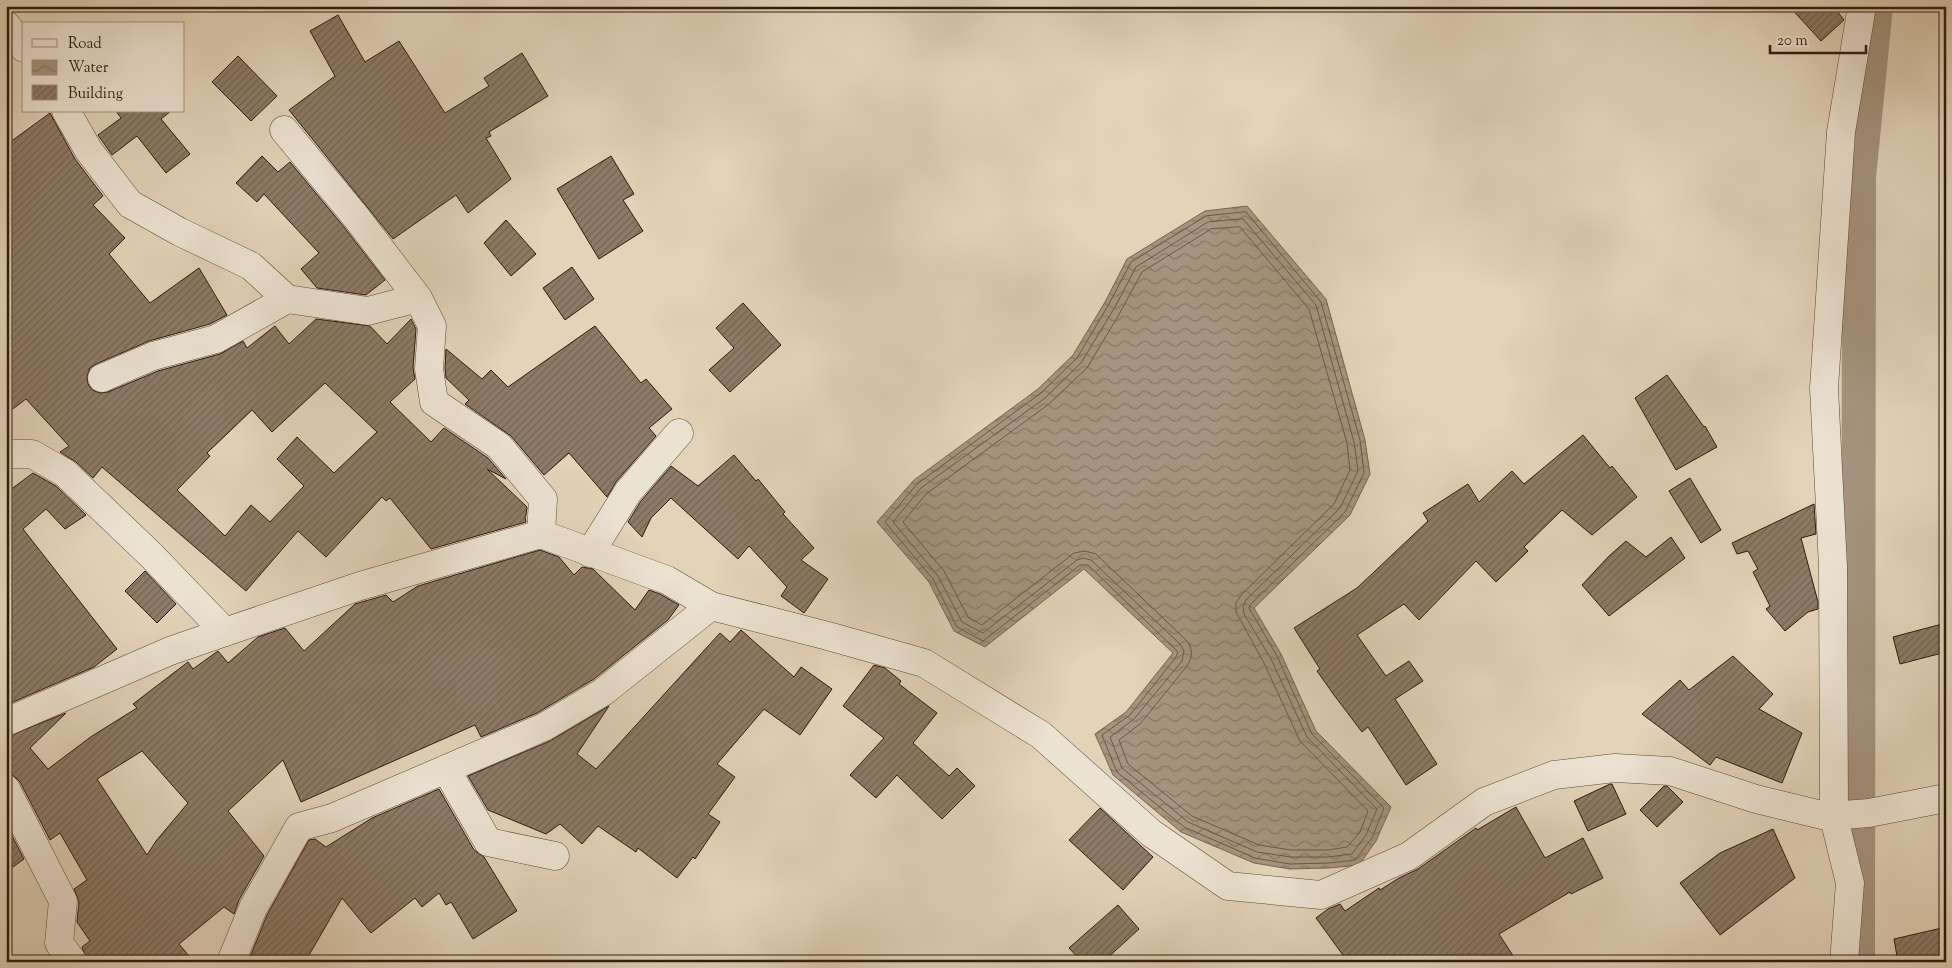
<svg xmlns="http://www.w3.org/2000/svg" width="1952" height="968" viewBox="0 0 1952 968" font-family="'Sorts Mill Goudy',serif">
	<defs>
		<pattern id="water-waves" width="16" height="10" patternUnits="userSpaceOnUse" patternTransform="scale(1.25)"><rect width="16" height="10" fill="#a5947f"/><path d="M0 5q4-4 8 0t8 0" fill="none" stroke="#877866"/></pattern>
		<pattern id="building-hatch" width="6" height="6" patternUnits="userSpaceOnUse" patternTransform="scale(1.25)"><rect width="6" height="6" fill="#8c7b67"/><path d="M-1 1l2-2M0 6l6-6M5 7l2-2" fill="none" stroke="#736453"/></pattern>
	</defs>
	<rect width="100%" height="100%" fill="#e2d3b9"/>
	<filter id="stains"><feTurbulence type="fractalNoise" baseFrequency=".004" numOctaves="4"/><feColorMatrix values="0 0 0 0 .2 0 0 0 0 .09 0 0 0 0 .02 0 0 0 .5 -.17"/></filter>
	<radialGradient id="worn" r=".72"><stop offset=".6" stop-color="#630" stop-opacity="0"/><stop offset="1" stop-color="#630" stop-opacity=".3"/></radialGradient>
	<path fill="url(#water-waves)" stroke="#766452" d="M1247 206 1326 299 1365 440 1370 474 1350 515 1254 608 1281 654 1316 731 1391 807 1376 841 1359 865 1329 868 1290 869 1254 863 1181 832 1113 775 1095 734 1126 712 1173 653 1084 569 985 647 954 631 929 582 877 522 914 480 1038 389 1073 355 1105 302 1127 259 1205 211Z"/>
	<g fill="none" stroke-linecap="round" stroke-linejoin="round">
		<g stroke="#6a5847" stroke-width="1">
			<path d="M1246 212 1321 302 1360 440 1364 473 1345 512 1251 604 1249 608 1277 656 1312 734 1384 808 1372 838 1355 860 1329 863 1290 864 1255 858 1184 827 1117 772 1102 735 1130 715 1176 657 1178 652 1088 565H1080L983 641 957 627 933 579 885 522 917 484 1041 393 1077 358 1109 304 1131 262 1206 216Z"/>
			<path d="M1243 219 1316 305 1354 442 1358 471 1340 508 1246 600 1243 607 1244 614 1271 659 1307 737 1377 809 1366 835 1352 854 1328 857H1291L1257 852 1188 822 1122 768 1110 737 1134 719 1182 661 1184 651 1180 644 1091 560 1083 558 1077 560 983 633 962 622 938 576 893 522 921 488 1045 398 1081 363 1115 307 1136 267 1208 222Z"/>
			<path d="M1240 227 1309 309 1347 443 1350 470 1334 504 1241 595 1236 603V612L1264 663 1300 741 1368 811 1360 832 1347 847 1328 850H1291L1259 845 1192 816 1128 764 1119 740 1140 724 1187 666C1193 657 1193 648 1186 640L1096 554 1085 551 1074 553 982 625 968 617 944 571 903 522 926 494 1049 404 1087 368 1121 311 1142 272 1211 229Z"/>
		</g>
		<path stroke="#a5947f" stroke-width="34" d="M1858 962 1859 177 1876 6"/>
	</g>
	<g fill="url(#building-hatch)" stroke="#2f1b0f" fill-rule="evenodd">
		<path d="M1789 6H1833L1844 20 1821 41Z"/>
		<path d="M338 15 365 62 399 41 445 113 489 86 484 78 522 53 548 96 489 132 491 136 486 138 511 179 468 213 456 195 393 239 289 110 335 76 310 31Z"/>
		<path d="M238 56 277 96 251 121 212 82Z"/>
		<path d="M116 111H171L161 119 190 154 166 173 137 136 112 155 98 135 121 118Z"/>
		<path d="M50 113 75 159 103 196 93 205 125 238 109 254 150 303 199 268 227 315 210 324 149 341 96 364 90 368 87 376 88 384 92 390 100 393 108 392 158 371 220 354 243 341 247 348 275 326 289 344 316 319 370 326 387 344 411 319 416 329 413 368 415 379 390 402 431 442 444 428 488 458 506 479 487 469 527 507 526 515 525 517 526 522 431 549 390 498 386 501 382 497 326 557 298 531 246 591 102 467 93 478 76 462 60 452 69 446 26 399 6 414V145ZM325 383 377 432 334 473 297 437 277 459 304 486 270 522 251 505 225 536 177 490 210 456 207 453 252 410 272 432Z"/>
		<path d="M262 156 278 172 290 162 344 227 385 280 366 295 317 288 301 269 319 253 264 194 257 202 236 183Z"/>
		<path d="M611 156 634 194 623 200 643 231 599 259 557 189Z"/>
		<path d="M506 220 536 254 511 276 484 243Z"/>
		<path d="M572 267 594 299 565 320 543 288Z"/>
		<path d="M743 303 781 345 730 392 709 370 734 348 716 328Z"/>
		<path d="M595 326 641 383 646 379 672 409 649 428 656 436 616 482 607 497 569 453 544 475 511 436 465 404 469 400 446 378 445 368 446 349 482 379 491 370 508 387Z"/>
		<path d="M1667 375 1704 427 1705 426 1717 447 1676 470 1635 398Z"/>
		<path d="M1583 435 1610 468 1612 466 1637 497 1592 535 1562 510 1524 547 1528 551 1496 582 1476 561 1419 620 1404 604 1357 635 1386 676 1409 661 1423 681 1395 699 1437 764 1406 785 1368 727 1362 732 1334 695 1317 671 1320 669 1294 628 1357 588 1428 521 1423 513 1468 484 1479 502 1512 471 1524 484Z"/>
		<path d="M734 455 756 481 758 479 785 512 783 514 814 548 801 560 828 579 804 613 781 596 787 587 749 546 738 559 671 498 651 518 642 537 628 522 641 501 671 466 698 486Z"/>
		<path d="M33 473 56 486 86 515 65 529 46 509 23 529 117 649 94 667 6 705V493Z"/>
		<path d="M1690 478 1721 530 1701 543 1669 491Z"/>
		<path d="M1814 504 1816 534 1801 538 1818 602V609L1808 612 1785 631 1766 609 1770 606 1753 572 1758 569 1748 551 1737 554 1732 543Z"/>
		<path d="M1671 537 1685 558 1609 616 1582 585 1608 557 1626 541 1646 557Z"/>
		<path d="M540 550 559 557 574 575 582 567 593 569 635 610 649 590 660 594 679 605 668 620 594 679 537 713 481 737 475 725 301 802 283 760 228 811 264 856 239 900 234 914 224 907 179 944 194 962H88L82 947 90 941 77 922 79 902 74 889 87 880 60 833 50 840 20 782 14 776 6 773V737L66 713 30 748 48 769 92 736 137 708 133 704 188 662 193 669 218 651 228 663 258 637 285 628 304 651 355 604 386 595 393 602 418 586ZM142 751 188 803 156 841 147 855 97 779Z"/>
		<path d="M145 571 176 604 157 623 125 591Z"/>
		<path d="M1946 623V652L1900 664 1893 637Z"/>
		<path d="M741 630 794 677 801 667 832 689 800 735 764 709 717 764 735 777 708 814 720 822 695 859 693 857 677 878 638 848 636 852 598 826 582 844 560 824 546 834 488 810 468 776 550 741 609 706 577 754 596 769 720 633 730 642Z"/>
		<path d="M1733 656 1773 694 1759 709 1802 733 1782 783 1716 757 1710 765 1642 714 1680 680 1689 690Z"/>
		<path d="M874 665 885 668 901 681 899 684 937 713 913 743 949 776 957 768 975 786 942 819 897 775 876 798 850 775 884 738 843 706Z"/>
		<path d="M1610 784H1612L1626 814 1588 831 1574 801Z"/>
		<path d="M1664 786H1667L1683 802 1657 827 1640 810Z"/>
		<path d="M439 789 474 850 484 857 517 911 473 939 451 902 446 905 439 893 422 907 415 898 371 933 342 898 305 962H248L267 915 309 840 315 839 326 847 372 818Z"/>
		<path d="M1516 807 1545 858 1583 838 1603 878 1571 894 1570 892 1499 934 1517 962H1348L1316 918 1328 909 1340 904 1345 911 1379 888 1380 890 1399 878 1418 869 1476 828 1477 830Z"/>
		<path d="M1100 808 1153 857 1123 890 1069 840Z"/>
		<path d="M6 824 24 859 6 872Z"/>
		<path d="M1773 829 1795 878 1720 935 1680 883 1720 853Z"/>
		<path d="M1118 905 1139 929 1103 962H1082L1069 948Z"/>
		<path d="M1942 928 1946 954 1908 962H1898L1894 939Z"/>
	</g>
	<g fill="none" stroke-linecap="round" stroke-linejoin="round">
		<g stroke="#5c493a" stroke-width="29">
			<g id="minor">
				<path d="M6 25 24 48"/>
				<path d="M66 111 89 151 130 204 180 232 251 266 287 299 368 311 418 298 432 326 429 369 434 402 499 446 543 499 541 534"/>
				<path d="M284 130 356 217 418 298"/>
				<path d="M102 378 153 356 216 339 287 299"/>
				<path d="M6 454H32L65 473 151 555 225 632"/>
				<path d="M590 553 628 492 679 433"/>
				<path d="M6 722 170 651 225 632 360 586 541 534 667 580 711 606 828 636 924 663 1041 735 1151 833 1228 886 1321 895 1409 856 1484 802 1554 775 1615 768 1670 771 1756 799 1834 818 1843 815 1869 813 1946 798"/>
				<path d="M446 769 488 842 555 856"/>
				<path d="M6 789 63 901 59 943 73 962"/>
				<path d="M231 962 253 908 299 827 332 818 544 727 603 692 711 606"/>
				<path d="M1844 962 1850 883 1834 818 1833 567 1824 388 1841 132 1862 6"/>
			</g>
		</g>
		<use href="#minor" stroke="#ece2d2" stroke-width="28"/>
	</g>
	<rect width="1952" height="968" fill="none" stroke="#e2d3b9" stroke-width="25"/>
	<rect x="8" y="8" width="1937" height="953" fill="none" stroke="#2f1b0f" stroke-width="2.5"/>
	<rect x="12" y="12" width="1927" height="943" fill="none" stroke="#2f1b0f"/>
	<rect x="22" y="22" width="162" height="90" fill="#ece2d2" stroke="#a09284"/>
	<rect x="32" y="39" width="25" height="8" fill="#ece2d2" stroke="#a09284"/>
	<text x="68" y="48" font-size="15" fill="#2f1b0f">Road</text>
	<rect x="32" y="60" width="25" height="15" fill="url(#water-waves)" stroke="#a09284"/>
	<text x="68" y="72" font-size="15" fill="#2f1b0f">Water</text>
	<rect x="32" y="85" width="25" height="15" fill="url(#building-hatch)" stroke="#a09284"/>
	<text x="68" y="98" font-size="15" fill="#2f1b0f">Building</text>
	<path d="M1770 45v8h96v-8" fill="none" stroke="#2f1b0f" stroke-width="2.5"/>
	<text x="1777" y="45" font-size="15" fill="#2f1b0f" stroke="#ece2d2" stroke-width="4" paint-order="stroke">20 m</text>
	<rect width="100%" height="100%" filter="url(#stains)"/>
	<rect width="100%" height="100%" fill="url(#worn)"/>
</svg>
